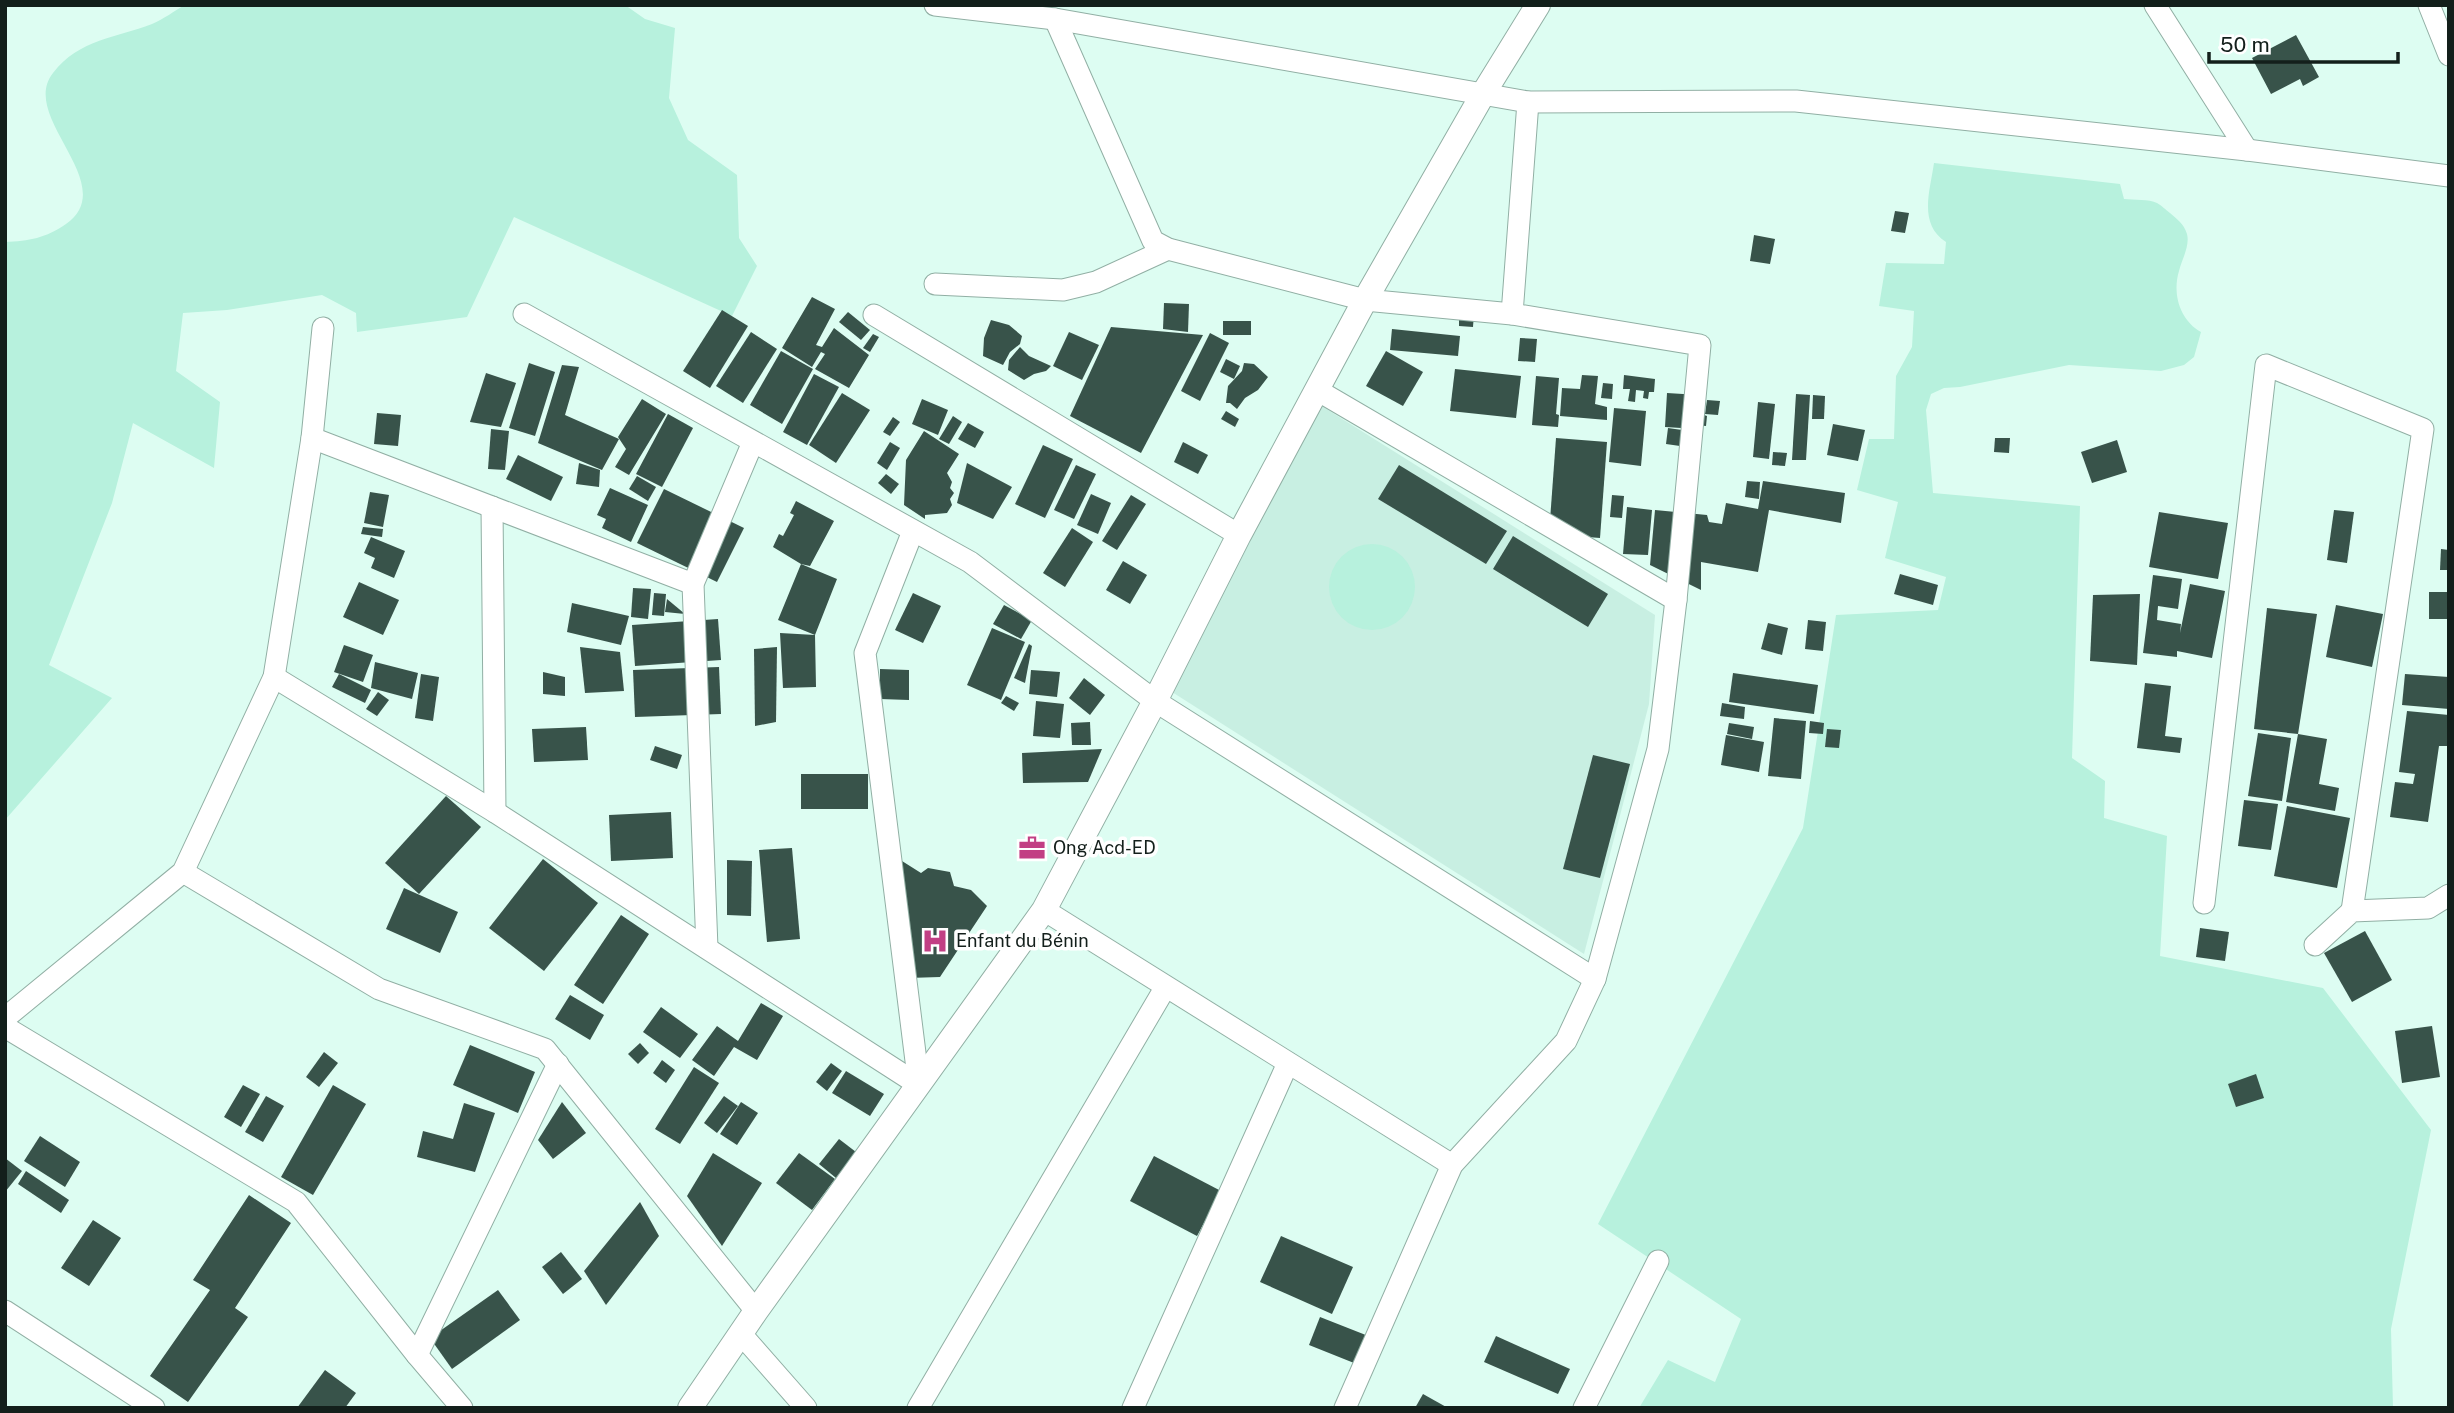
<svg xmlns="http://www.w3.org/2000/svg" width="2454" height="1413" viewBox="0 0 2454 1413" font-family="'Public Sans',sans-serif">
	<rect width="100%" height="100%" fill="#ddfdf2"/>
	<path fill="#c8efe2" d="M1312 400 1655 615 1649 704 1584 954 1161 685Z"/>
	<g fill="#b7f1dd">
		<path d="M185 5H625L645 19 675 28 669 98 688 140 737 175 739 238 757 266 732 316 514 217 467 317 357 332 356 313 322 295 227 310 183 313 176 371 220 402 214 468 133 423 112 503 49 665 112 698 5 820V242C29 241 46 238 66 224 122 184 18 117 53 73 79 39 116 38 152 24 164 19 174 11 185 5Z"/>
		<path d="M1934 163 2120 184 2124 199C2134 200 2149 199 2157 203 2161 205 2166 210 2170 213 2177 219 2184 224 2187 234 2190 246 2182 259 2179 271 2172 294 2180 320 2201 332L2194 357 2184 365 2161 371 2069 365 1960 387 1944 388 1931 394 1926 410 1933 493 2080 506 2072 758 2105 781 2104 818 2167 836 2160 956 2323 988 2431 1130 2391 1329 2393 1408H1639L1668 1360 1715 1382 1741 1319 1598 1224 1803 828 1836 615 1938 610 1946 577 1885 558 1898 502 1857 490 1869 439H1894L1896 376 1912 347 1914 311 1879 306 1886 263 1944 264 1946 242C1918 224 1930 191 1934 163Z"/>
		<circle cx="1372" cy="587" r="43"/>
	</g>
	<g fill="#38534a">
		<path d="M2296 35 2319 77 2303 86 2300 79 2271 94 2252 58Z"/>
		<path d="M1895 211 1909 213 1905 233 1891 231Z"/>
		<path d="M1754 235 1775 239 1770 264 1750 261Z"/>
		<path d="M812 297 835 309 816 345 822 347 834 328 869 355 849 388 815 369 825 354 821 352 812 367 782 348Z"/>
		<path d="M1164 303 1189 304 1188 332 1163 329Z"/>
		<path d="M722 310 748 326 710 388 683 371Z"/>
		<path d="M848 312 870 330 861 340 839 322Z"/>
		<path d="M1459 312 1474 313 1473 327 1459 326Z"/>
		<path d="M991 320 1009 325 1022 336 1020 344 1010 352 1003 365 983 356 984 338Z"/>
		<rect x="1223" y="321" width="28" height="14"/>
		<path d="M1111 327 1203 335 1141 453 1070 416Z"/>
		<path d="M1392 329 1460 336 1458 356 1390 350Z"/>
		<path d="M751 332 777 349 743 403 716 386Z"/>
		<path d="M1069 332 1099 345 1082 380 1053 366Z"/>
		<path d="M1210 333 1229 343 1200 401 1181 391Z"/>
		<path d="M873 334 879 337 870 352 863 348Z"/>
		<path d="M1520 338 1537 339 1535 362 1518 361Z"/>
		<path d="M1020 347 1029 356 1051 366 1046 371 1034 374 1024 380 1008 370 1009 360Z"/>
		<path d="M781 351 813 369 782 424 750 405Z"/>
		<path d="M1386 351 1423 372 1403 406 1366 386Z"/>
		<path d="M1226 359 1240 366 1234 379 1220 372Z"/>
		<path d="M529 363 555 372 535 436 509 428Z"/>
		<path d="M1244 363 1254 364 1268 377 1258 390 1245 398 1237 409 1230 403H1226L1228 386 1242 371Z"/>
		<path d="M562 365 579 367 565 415 619 439 602 470 538 443Z"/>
		<path d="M1455 369 1521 376 1516 418 1450 411Z"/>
		<path d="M486 373 516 383 501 427 470 422Z"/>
		<path d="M814 374 839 387 807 445 783 432Z"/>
		<path d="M1582 375 1598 376 1595 404 1607 407V420L1560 416 1562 388 1580 389Z"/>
		<path d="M1624 375 1655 379 1654 392H1649L1648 399 1643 398 1644 391 1636 390 1635 402 1628 401 1630 389H1623Z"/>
		<path d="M1536 376 1559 378 1556 414 1559 415 1558 427 1532 425Z"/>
		<path d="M1603 383 1613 384 1612 399 1601 398Z"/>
		<path d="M842 393 870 410 836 463 809 445Z"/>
		<path d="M1667 393 1699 395 1704 415 1707 416 1706 426 1697 425V429L1665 427Z"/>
		<path d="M1796 394 1810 395 1806 460H1792Z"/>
		<path d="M1813 395 1825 396 1824 419H1812Z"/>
		<path d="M642 399 666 414 629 475 615 467 626 449 618 437Z"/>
		<path d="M922 399 948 410 938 435 912 424Z"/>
		<path d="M1707 400 1720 401 1718 415 1705 414Z"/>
		<path d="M1758 402 1775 404 1769 459 1753 457Z"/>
		<path d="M1614 408 1646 411 1641 466 1609 462Z"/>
		<path d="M1226 411 1239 419 1235 427 1221 419Z"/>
		<path d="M377 413 401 415 398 446 374 444Z"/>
		<path d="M668 414 693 428 662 487 636 474Z"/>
		<path d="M953 416 962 422 949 444 939 439Z"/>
		<path d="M893 417 900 422 890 436 883 432Z"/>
		<path d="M968 423 984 432 975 448 958 439Z"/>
		<path d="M1833 424 1865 430 1858 461 1827 455Z"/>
		<path d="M1668 428 1682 430 1680 446 1666 444Z"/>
		<path d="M491 429 509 431 505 470 488 469Z"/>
		<path d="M924 431 959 454 947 473 952 482 950 488 954 493 950 499 952 505 947 513 925 515V519L904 505 906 460Z"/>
		<path d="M1556 438 1607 442 1600 538 1549 534Z"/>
		<path d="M1995 438H2010L2009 453 1994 452Z"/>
		<path d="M2117 440 2127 472 2092 483 2081 452Z"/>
		<path d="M890 442 900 448 887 470 877 463Z"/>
		<path d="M1183 442 1208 455 1198 474 1174 462Z"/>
		<path d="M1043 445 1073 459 1045 518 1015 504Z"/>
		<path d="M1773 452 1787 453 1785 466 1772 465Z"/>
		<path d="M518 455 563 477 551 501 506 479Z"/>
		<path d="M579 463 600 470 599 487 576 484Z"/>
		<path d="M967 463 1012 487 993 519 957 503Z"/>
		<path d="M1076 465 1096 474 1074 519 1054 510Z"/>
		<path d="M1399 465 1507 531 1486 564 1378 499Z"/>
		<path d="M886 474 899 484 891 494 878 483Z"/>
		<path d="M637 476 656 487 648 501 629 489Z"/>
		<path d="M1747 481 1760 482 1759 499 1745 497Z"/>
		<path d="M1763 481 1845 493 1841 523 1769 510 1758 572 1701 562V590L1650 565 1655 510 1707 515 1709 522 1722 524 1726 503 1758 509Z"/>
		<path d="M610 488 648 505 631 542 602 528 606 519 597 515Z"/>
		<path d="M664 489 744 528 717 582 637 543Z"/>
		<path d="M370 492 389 495 383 527 364 523Z"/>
		<path d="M1091 494 1111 503 1098 534 1077 525Z"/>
		<path d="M1131 495 1146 504 1117 550 1102 541Z"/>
		<path d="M1612 495 1624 496 1622 518 1610 517Z"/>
		<path d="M796 501 834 521 810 566 801 564 773 547 779 534 783 536 794 515 790 513Z"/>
		<path d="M1627 507 1652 510 1648 555 1623 554Z"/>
		<path d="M2334 510 2354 512 2347 563 2327 560Z"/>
		<path d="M2159 512 2228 523 2218 579 2149 567Z"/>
		<path d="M363 527 383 529 382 537 361 534Z"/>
		<path d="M1072 528 1093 542 1065 587 1043 573Z"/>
		<path d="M1513 536 1608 594 1588 627 1493 569Z"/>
		<path d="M371 537 405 551 394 578 371 568 375 558 364 553Z"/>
		<path d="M2441 549 2449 550V570H2440Z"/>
		<path d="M1123 561 1147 575 1130 604 1106 590Z"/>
		<path d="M801 564 837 579 815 635 816 687 783 688 780 633 815 635 778 620Z"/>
		<path d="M1900 574 1938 585 1933 605 1894 594Z"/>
		<path d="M2153 575 2182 579 2178 609 2158 606 2157 620 2181 624 2180 633 2190 584 2225 591 2212 658 2177 651V657L2143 653Z"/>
		<path d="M359 582 399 600 383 635 343 617Z"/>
		<path d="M633 588 651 589 648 619 631 617Z"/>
		<rect x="2429" y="592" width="20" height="27"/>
		<path d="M654 593 666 594 664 616 652 615Z"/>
		<path d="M913 593 941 606 923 643 895 630Z"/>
		<path d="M2140 594 2137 665 2090 661 2093 595Z"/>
		<path d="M667 599 685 614 665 612Z"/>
		<path d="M572 603 629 616 621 645 567 632Z"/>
		<path d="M1004 605 1032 620 1021 639 993 624Z"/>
		<path d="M2336 605 2383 614 2372 667 2326 657Z"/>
		<path d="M2267 608 2317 614 2298 734 2254 729Z"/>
		<path d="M718 619 721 660 635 666 632 625Z"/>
		<path d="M1808 620 1826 622 1823 651 1805 649Z"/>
		<path d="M1768 623 1788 628 1782 655 1761 649Z"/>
		<path d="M992 628 1025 642 1001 700 967 685Z"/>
		<path d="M1029 644 1032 646 1025 683 1014 678Z"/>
		<path d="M344 645 373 655 363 682 334 672Z"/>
		<path d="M580 647 620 652 624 691 585 693Z"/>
		<path d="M777 647 776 722 755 726 754 649Z"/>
		<path d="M375 662 418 673 412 699 371 688Z"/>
		<path d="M719 667 721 714 635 717 633 670Z"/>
		<path d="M880 669 909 670V700L880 699Z"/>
		<path d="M1031 670 1060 672 1057 697 1029 694Z"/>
		<path d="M543 672 565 677V696L543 694Z"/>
		<path d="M1733 673 1818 685 1814 714 1729 702Z"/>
		<path d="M339 674 371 690 365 703 332 687Z"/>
		<path d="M421 674 439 677 433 721 415 718Z"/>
		<path d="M2405 674 2449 677V709L2402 705Z"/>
		<path d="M1084 678 1105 695 1090 715 1069 698Z"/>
		<path d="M2145 683 2171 686 2165 736 2182 738 2180 753 2137 748Z"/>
		<path d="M378 692 389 700 377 716 366 709Z"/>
		<path d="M1006 696 1019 703 1014 711 1001 703Z"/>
		<path d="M1036 701 1064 704 1060 738 1033 736Z"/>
		<path d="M1722 703 1745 707 1744 719 1720 716Z"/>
		<path d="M2407 711 2449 715V746H2439L2428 822 2390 817 2395 782 2413 784 2415 774 2399 772Z"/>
		<path d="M1774 718 1806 721 1801 779 1768 776Z"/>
		<path d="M1810 721 1824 723 1823 734 1809 733Z"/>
		<path d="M1090 722 1091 745H1072L1071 723Z"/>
		<path d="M1729 723 1754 727 1752 739 1727 734Z"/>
		<path d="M586 727 588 760 534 762 532 729Z"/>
		<path d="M1827 729 1841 730 1839 748 1825 747Z"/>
		<path d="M2258 733 2291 738 2282 801 2248 796Z"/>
		<path d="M2298 734 2327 739 2319 784 2339 788 2335 811 2286 802Z"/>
		<path d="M1726 735 1764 742 1759 772 1721 765Z"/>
		<path d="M655 746 682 755 677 769 650 760Z"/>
		<path d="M1102 749 1088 782 1023 783 1022 753Z"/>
		<path d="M1593 755 1630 764 1600 878 1563 869Z"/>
		<rect x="801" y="774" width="67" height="35"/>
		<path d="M446 796 481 827 419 894 385 863Z"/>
		<path d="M2244 800 2278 804 2271 850 2238 846Z"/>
		<path d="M2287 806 2350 818 2337 888 2274 876Z"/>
		<path d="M671 812 673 858 611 861 609 815Z"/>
		<path d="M792 848 800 939 767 942 759 850Z"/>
		<path d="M543 859 598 903 544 971 489 928Z"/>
		<path d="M727 860 752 861 751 916 727 915Z"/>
		<path d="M902 861 921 873 928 868 950 872 954 886 971 890 987 906 940 977 908 978Z"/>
		<path d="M404 888 458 912 440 953 386 929Z"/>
		<path d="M621 915 649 934 603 1004 574 985Z"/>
		<path d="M2200 928 2229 932 2225 961 2196 957Z"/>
		<path d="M2365 931 2392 980 2352 1002 2324 953Z"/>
		<path d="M570 995 604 1015 590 1040 555 1019Z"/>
		<path d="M761 1003 783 1016 757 1060 734 1047 714 1076 692 1060 717 1026 738 1041Z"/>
		<path d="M661 1007 698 1034 680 1058 643 1032Z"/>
		<path d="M2432 1026 2440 1077 2402 1083 2395 1031Z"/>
		<path d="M640 1043 649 1053 638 1064 628 1054Z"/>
		<path d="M470 1045 535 1072 518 1113 453 1085Z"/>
		<path d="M324 1052 338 1063 319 1087 306 1077Z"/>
		<path d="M662 1060 675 1070 666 1083 653 1073Z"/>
		<path d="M831 1063 842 1071 827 1091 816 1082Z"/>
		<path d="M694 1067 719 1083 680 1144 655 1129Z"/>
		<path d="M846 1071 884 1094 870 1116 832 1093Z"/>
		<path d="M2256 1074 2264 1098 2236 1107 2228 1084Z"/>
		<path d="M243 1085 260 1094 241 1127 224 1117Z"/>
		<path d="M333 1085 366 1104 313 1195 281 1177Z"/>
		<path d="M266 1096 284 1106 263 1142 245 1132Z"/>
		<path d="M724 1096 738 1106 717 1133 704 1123Z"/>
		<path d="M562 1102 586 1133 553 1159 538 1140Z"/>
		<path d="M741 1102 758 1113 737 1145 720 1134Z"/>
		<path d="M464 1103 495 1113 475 1172 417 1157 423 1131 453 1139Z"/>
		<path d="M40 1136 80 1162 65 1187 24 1161Z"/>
		<path d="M839 1139 856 1152 836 1178 819 1164Z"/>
		<path d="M713 1153 762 1183 722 1246 687 1196Z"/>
		<path d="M799 1153 835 1179 812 1210 776 1183Z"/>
		<path d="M1154 1156 1221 1191 1197 1236 1130 1201Z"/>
		<path d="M5 1158 22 1171 5 1192Z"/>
		<path d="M26 1171 69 1200 61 1213 18 1184Z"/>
		<path d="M249 1195 291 1223 235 1308 248 1317 188 1402 150 1376 210 1290 193 1280Z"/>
		<path d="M640 1202 659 1236 606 1305 584 1271Z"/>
		<path d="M93 1220 121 1238 89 1286 61 1268Z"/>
		<path d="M1281 1236 1353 1267 1332 1314 1260 1282Z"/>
		<path d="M561 1252 582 1279 563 1294 542 1267Z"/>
		<path d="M498 1290 520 1320 452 1369 430 1338Z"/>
		<path d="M1320 1317 1381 1341 1369 1369 1309 1345Z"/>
		<path d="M1496 1336 1570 1369 1558 1394 1484 1362Z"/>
		<path d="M325 1370 356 1393 345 1408H297Z"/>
		<path d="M1423 1394 1448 1408H1415Z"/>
	</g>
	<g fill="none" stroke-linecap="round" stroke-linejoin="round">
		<g stroke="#91afa4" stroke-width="23">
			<g id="minor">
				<path d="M935 5 1055 19 1528 102 1796 101 2247 150 2449 176"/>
				<path d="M2155 5 2247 150"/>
				<path d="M2429 5 2449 55"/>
				<path d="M1055 19 1153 241 1168 249 1365 300 1512 314 1700 345 1676 600 1658 749 1595 979 1566 1041 1452 1165 1345 1408"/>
				<path d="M935 284 1063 290 1096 282 1168 249"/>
				<path d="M524 314 970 562 1155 701 1595 979"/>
				<path d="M1512 314 1528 102"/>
				<path d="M874 315 1239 535"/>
				<path d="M1317 390 1676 600"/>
				<path d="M312 438 693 584"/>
				<path d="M492 507 495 812"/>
				<path d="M913 531 865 653 919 1085"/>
				<path d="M274 677 495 812 919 1085"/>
				<path d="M183 872 379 989 545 1049 756 1311"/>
				<path d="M2204 903 2266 365 2423 429 2352 911"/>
				<path d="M1044 910 1452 1165"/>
				<path d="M2315 945 2352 911 2428 908 2449 895"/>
				<path d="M707 948 693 584 753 442"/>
				<path d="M5 1018 183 872 274 677 312 438 323 328"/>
				<path d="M5 1027 296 1202 417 1355 462 1408"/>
				<path d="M5 1311 154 1408"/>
				<path d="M741 1334 806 1408"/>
				<path d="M417 1355 558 1064"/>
				<path d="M918 1408 1165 988"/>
				<path d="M1133 1408 1288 1063"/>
				<path d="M1584 1408 1658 1261"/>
			</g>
		</g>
		<g stroke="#91afa4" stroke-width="26">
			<path id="tertiary" d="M690 1408 756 1311 1044 910 1155 701 1239 535 1365 300 1483 94 1538 5"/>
		</g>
		<use href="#minor" stroke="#fff" stroke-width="21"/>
		<use href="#tertiary" stroke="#fff" stroke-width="24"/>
	</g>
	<defs>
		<g id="office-bare" transform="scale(2.1)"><path d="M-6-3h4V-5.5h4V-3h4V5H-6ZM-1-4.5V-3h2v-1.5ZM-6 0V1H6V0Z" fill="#c23f84" stroke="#fff" stroke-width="2.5" paint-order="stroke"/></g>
		<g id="hospital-bare" transform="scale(2.1)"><path d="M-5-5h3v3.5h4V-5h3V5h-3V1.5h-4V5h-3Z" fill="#c23f84" stroke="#fff" stroke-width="2.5" paint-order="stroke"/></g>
	</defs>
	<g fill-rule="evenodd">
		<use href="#office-bare" x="1032" y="848"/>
		<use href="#hospital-bare" x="935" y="941"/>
	</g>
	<g text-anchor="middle" stroke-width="7" stroke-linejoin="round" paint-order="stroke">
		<g font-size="18" fill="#131f1b" stroke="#fff" text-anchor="start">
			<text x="1053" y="854">Ong Acd-ED</text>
			<text x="956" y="947">Enfant du Bénin</text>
		</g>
	</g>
	<rect width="2454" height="1413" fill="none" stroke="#131f1b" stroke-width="14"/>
	<path d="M2209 52v10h189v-10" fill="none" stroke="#131f1b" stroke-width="3.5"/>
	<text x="2220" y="52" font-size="21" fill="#131f1b" stroke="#ffffff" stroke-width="5" paint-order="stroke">50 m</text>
</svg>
